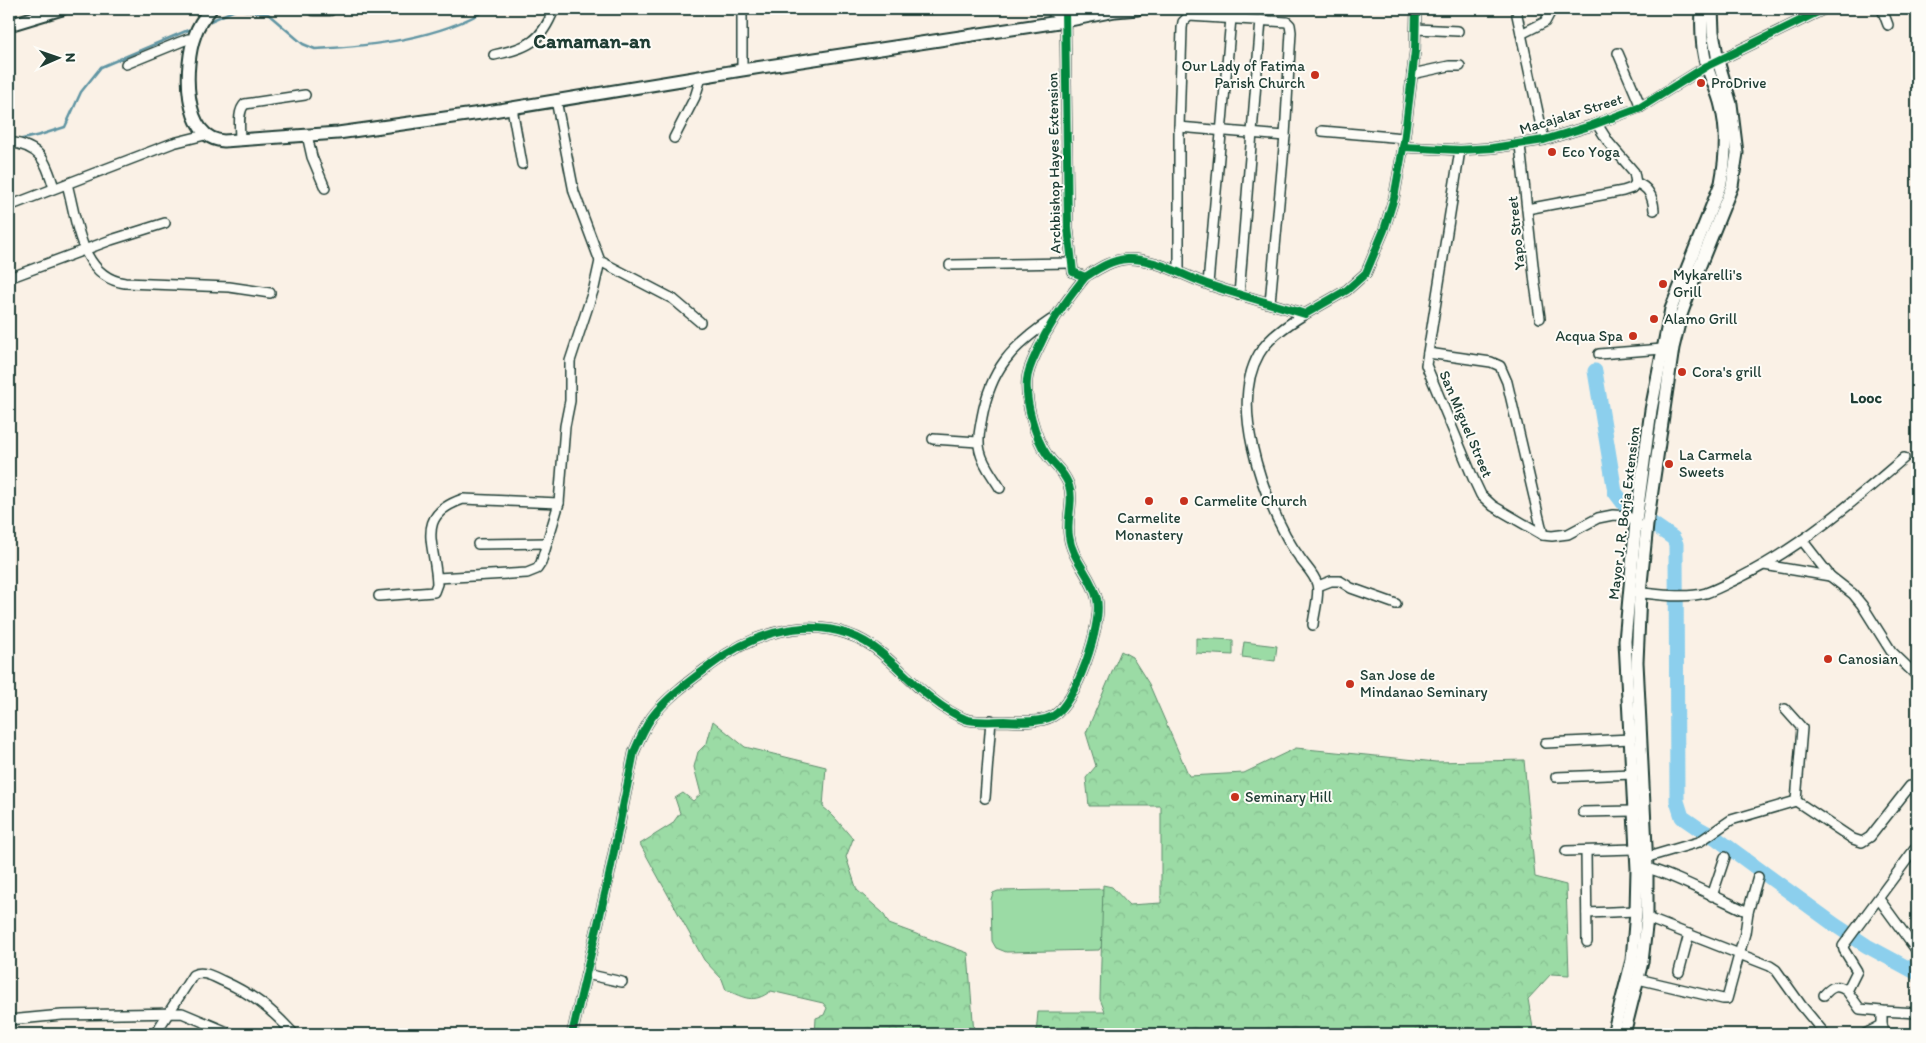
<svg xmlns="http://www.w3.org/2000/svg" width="1926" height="1043" viewBox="0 0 1926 1043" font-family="Itim,sans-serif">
	<defs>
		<pattern id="forest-crowns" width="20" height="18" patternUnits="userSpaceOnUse" patternTransform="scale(1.25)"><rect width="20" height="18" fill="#9bdba5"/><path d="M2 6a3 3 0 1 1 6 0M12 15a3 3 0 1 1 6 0" fill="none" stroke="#85bd8f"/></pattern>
	</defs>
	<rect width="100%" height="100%" fill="#faf1e6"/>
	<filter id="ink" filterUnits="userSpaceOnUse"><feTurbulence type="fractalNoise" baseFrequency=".02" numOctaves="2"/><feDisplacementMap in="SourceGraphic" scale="10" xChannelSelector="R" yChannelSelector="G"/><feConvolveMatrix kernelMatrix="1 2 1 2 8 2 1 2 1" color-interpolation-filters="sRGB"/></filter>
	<g filter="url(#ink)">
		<g fill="#9bdba5" stroke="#5d8c6c">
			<path d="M1196 638 1233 640V655L1196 653Z"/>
			<path d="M1244 642 1277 646 1275 661 1242 657Z"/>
			<path d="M1103 889 1120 919 1099 950 1006 952 996 948 992 941 991 899 993 893 998 891Z"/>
		</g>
		<g fill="url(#forest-crowns)" stroke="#5d8c6c">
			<path d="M1121 651 1132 657 1149 684 1189 776 1244 773 1296 748 1436 762 1524 760 1535 877 1566 885 1569 975 1551 974 1528 999 1534 1034H1036L1038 1012H1105L1100 999 1103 885 1112 887 1129 905 1161 903V806H1089L1086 778 1096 766 1086 733Z"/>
			<path d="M713 721 745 747 826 767 823 807C835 816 843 828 853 839L846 857 857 890 883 913 889 924 968 953 974 1034H815L816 1018 824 1015 827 1008 823 1003 771 991C753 1004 745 998 726 990L722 979 704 960 640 844 672 824 680 813 675 798 683 793 693 801 701 794 694 767 698 752 707 743Z"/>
		</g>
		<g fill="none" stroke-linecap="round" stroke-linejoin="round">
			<g stroke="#6095a3" stroke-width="2.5">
				<path d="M238 9 268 14 303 44 315 49C373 46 437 39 488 9"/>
				<path d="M206 23 237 9"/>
				<path d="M18 140 40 135 65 127 81 92 101 67 193 28"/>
			</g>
			<path stroke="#8ccfed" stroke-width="15" d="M1595 371 1615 492 1624 504 1673 538 1676 544 1677 801 1682 817 1698 828 1716 838 1835 925 1867 946 1917 973"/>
			<g stroke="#1f3d34" stroke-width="12">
				<g id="minor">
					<path d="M1049 9 1065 21"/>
					<path d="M1065 9 1068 228 1073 272 1085 277C1098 269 1111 260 1127 259 1156 258 1183 276 1210 285 1241 296 1274 304 1305 314L1347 290 1366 273 1384 230 1394 198 1404 142 1415 51 1416 9"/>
					<path d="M1882 9 1888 25"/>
					<path d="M1517 15 1544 140"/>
					<path d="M1416 29 1458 31"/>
					<path d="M1521 34 1545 22 1552 9"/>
					<path d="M1618 53 1641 107"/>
					<path d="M494 55C528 47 541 43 554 9"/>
					<path d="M126 64 180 42 188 39 193 40"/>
					<path d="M742 70V9"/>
					<path d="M1412 74 1449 66H1460"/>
					<path d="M556 100 574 192 600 261 673 299 700 322"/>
					<path d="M512 108 522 164"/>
					<path d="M1597 124 1609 143 1634 172 1636 183"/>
					<path d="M1179 127 1285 136"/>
					<path d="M1322 131 1404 138"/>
					<path d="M307 135 312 157 325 188"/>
					<path d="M674 138 695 97 701 78"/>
					<path d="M240 140C240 129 237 111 245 104L305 95"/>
					<path d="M9 142C40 146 46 160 54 188"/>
					<path d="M1520 145 1535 284 1540 318"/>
					<path d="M1403 147 1460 150 1492 148 1544 140 1590 126 1641 107 1707 66 1824 9"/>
					<path d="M1460 150 1426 365 1473 478 1481 495 1493 506 1543 535 1552 536 1568 534 1598 518 1613 515 1627 516 1639 525"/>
					<path d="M1636 183C1649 187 1653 197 1654 210"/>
					<path d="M67 184C77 220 80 277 125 283L229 287 270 293"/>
					<path d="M9 206 173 143 205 135"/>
					<path d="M1527 209 1623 191 1632 188 1636 183"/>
					<path d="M950 265 1071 263"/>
					<path d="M1179 273V127L1182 28 1183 22 1189 16 1287 22 1290 25 1291 32 1285 136 1270 303"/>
					<path d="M9 278 111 240 165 223"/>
					<path d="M1208 284 1231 18"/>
					<path d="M1239 295 1261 20"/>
					<path d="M1305 314C1290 323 1268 338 1259 354 1230 404 1261 489 1286 536 1290 543 1293 549 1298 555 1303 564 1314 573 1317 584 1320 595 1314 613 1313 625"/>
					<path d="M1428 353 1491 362 1500 366 1507 382 1543 535"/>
					<path d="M1599 354 1662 349"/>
					<path d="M933 439 978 442"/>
					<path d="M1000 488C993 476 983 465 980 451 977 440 980 429 982 417 991 369 1011 347 1051 320"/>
					<path d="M1802 540 1830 576 1853 594 1862 605 1891 651 1917 676"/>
					<path d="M478 544 546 543"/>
					<path d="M1764 565 1830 576"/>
					<path d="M437 578 527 573 537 569 541 563 559 503 565 426 570 401V361L594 288 600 261"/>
					<path d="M1318 586 1331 581H1340L1351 588 1396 604"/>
					<path d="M1634 592C1657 594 1683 599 1706 593 1718 589 1730 582 1741 577 1801 547 1853 502 1904 458"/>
					<path d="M379 596 434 592 437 584C436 545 413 516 463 499L559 503"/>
					<path d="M1785 709 1802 728 1796 801"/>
					<path d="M1545 743 1631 739"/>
					<path d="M1556 777 1633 774"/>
					<path d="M985 798 991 720"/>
					<path d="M1583 812 1633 811"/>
					<path d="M1566 851 1635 849"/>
					<path d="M1586 851 1587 942"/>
					<path d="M1641 859 1699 842 1731 820 1796 801 1853 839 1862 842 1870 837 1910 786 1917 787"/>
					<path d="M1643 868C1656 866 1730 904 1748 912"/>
					<path d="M1712 896 1725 857"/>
					<path d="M1879 899 1917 951"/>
					<path d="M1587 913 1636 911"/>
					<path d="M1647 918 1770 966 1776 970 1801 1005 1825 1034"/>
					<path d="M1679 972 1689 934"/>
					<path d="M586 974 622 982"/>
					<path d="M1638 979 1723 999H1727L1745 933 1748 912 1758 877"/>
					<path d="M1824 995C1832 986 1837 984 1847 991"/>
					<path d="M1882 1011 1860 1009 1847 991 1857 971 1844 950 1843 946 1917 846"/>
					<path d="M9 1020 62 1015 182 1013 232 1034"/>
					<path d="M1882 1025V1011L1917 1013"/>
					<path d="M155 1034 193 975C203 970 214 977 223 981 254 995 271 1009 294 1034"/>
					<path d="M572 1034 608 881 634 752C639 740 644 728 652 717 667 697 691 680 711 665 760 627 828 611 880 652 908 675 931 705 965 719 976 723 992 721 1004 721 1019 722 1040 723 1053 716 1076 704 1103 623 1097 599 1092 576 1072 560 1069 536 1066 518 1075 500 1068 483 1063 471 1054 465 1047 455 1035 438 1025 401 1027 380 1028 368 1034 358 1039 347 1042 342 1044 335 1048 330 1058 311 1072 294 1085 277"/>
					<path d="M1865 1034 1882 1025 1885 1034"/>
				</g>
			</g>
			<g stroke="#1f3d34" stroke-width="15">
				<g id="major">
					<path d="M211 9C204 17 198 25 195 35 184 64 182 139 224 141L338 133 481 113 742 70 1065 21 1115 11 1138 9"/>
					<path d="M313 9H330"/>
					<path d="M9 25 62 9"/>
					<path d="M1613 1034 1632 960 1636 911 1637 869 1625 641 1636 521 1651 410 1671 309 1721 183C1726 157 1728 132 1721 106 1718 92 1711 80 1707 66 1701 48 1701 28 1702 9"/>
					<path d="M1624 1034 1642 962 1647 918V867L1637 662 1640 593 1647 525 1673 348 1681 315 1690 290 1732 186 1737 153 1731 104 1718 61 1713 32 1712 9"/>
				</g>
			</g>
			<use href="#minor" stroke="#fdfcf7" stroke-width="9"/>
			<use href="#major" stroke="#fdfcf7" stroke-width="11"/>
			<g stroke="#fdfcf7" stroke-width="11">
				<g id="cycleway">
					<path d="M1065 9 1068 228 1073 272 1085 277C1098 269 1111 260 1127 259 1156 258 1183 276 1210 285 1241 296 1274 304 1305 314L1347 290 1366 273 1384 230 1394 198 1404 142 1415 51 1416 9"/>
					<path d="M1403 147 1460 150 1492 148 1544 140 1590 126 1641 107 1707 66 1824 9"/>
					<path d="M572 1034 608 881 634 752C639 740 644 728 652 717 667 697 691 680 711 665 760 627 828 611 880 652 908 675 931 705 965 719 976 723 992 721 1004 721 1019 722 1040 723 1053 716 1076 704 1103 623 1097 599 1092 576 1072 560 1069 536 1066 518 1075 500 1068 483 1063 471 1054 465 1047 455 1035 438 1025 401 1027 380 1028 368 1034 358 1039 347 1042 342 1044 335 1048 330 1058 311 1072 294 1085 277"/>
				</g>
			</g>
			<use href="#cycleway" stroke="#00873e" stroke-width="8"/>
		</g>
	</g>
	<g fill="#c8321e" stroke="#fdfcf7" stroke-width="2">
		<circle cx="1315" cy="75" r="5"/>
		<circle cx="1701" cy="83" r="5"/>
		<circle cx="1552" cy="152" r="5"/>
		<circle cx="1663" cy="284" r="5"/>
		<circle cx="1654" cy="319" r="5"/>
		<circle cx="1633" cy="336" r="5"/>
		<circle cx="1682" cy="372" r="5"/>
		<circle cx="1669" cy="464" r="5"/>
		<circle cx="1149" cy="501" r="5"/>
		<circle cx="1184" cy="501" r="5"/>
		<circle cx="1828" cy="659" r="5"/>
		<circle cx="1350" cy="684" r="5"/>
		<circle cx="1235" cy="797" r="5"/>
	</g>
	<g text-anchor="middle" stroke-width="4" stroke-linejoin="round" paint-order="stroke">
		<g font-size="15" fill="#1f3d34" stroke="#fdfcf7" text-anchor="start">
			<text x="1305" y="71" text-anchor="end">Our Lady of Fatima<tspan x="1305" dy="17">Parish Church</tspan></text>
			<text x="1711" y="88">ProDrive</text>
			<text x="1562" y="157">Eco Yoga</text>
			<text x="1673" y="280">Mykarelli's<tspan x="1673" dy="17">Grill</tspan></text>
			<text x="1664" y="324">Alamo Grill</text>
			<text x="1623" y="341" text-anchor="end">Acqua Spa</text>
			<text x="1692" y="377">Cora's grill</text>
			<text x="1679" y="460">La Carmela<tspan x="1679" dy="17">Sweets</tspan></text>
			<text x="1194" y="506">Carmelite Church</text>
			<text x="1149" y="523" text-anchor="middle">Carmelite<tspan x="1149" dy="17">Monastery</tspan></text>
			<text x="1838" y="664">Canosian</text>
			<text x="1360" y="680">San Jose de<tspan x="1360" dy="17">Mindanao Seminary</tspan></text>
			<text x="1245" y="802">Seminary Hill</text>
		</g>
		<g font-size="15" fill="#1f3d34" stroke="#fdfcf7">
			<text transform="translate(1571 114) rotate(-17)" y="5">Macajalar Street</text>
			<text transform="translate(1054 163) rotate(-91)" y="5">Archbishop Hayes Extension</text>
			<text transform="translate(1516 233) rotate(-96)" y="5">Yapo Street</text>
			<text transform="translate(1466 424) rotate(67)" y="5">San Miguel Street</text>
			<text transform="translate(1624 513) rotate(-83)" y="5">Mayor J. R. Borja Extension</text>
		</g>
		<g font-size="16" font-weight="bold" fill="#1f3d34" stroke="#fdfcf7">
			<text x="1866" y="403">Looc</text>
		</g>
		<g font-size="20" font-weight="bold" fill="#1f3d34" stroke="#fdfcf7">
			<text x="592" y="48">Camaman-an</text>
		</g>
	</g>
	<rect width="1926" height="1043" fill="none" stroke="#fdfcf7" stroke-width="30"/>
	<rect x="15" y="15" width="1896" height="1013" fill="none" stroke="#1f3d34" stroke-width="2" filter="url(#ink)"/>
	<g transform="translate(58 58) rotate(88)" stroke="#fdfcf7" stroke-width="4" paint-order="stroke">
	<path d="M0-4L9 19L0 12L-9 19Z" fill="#1f3d34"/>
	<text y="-8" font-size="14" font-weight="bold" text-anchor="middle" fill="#1f3d34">N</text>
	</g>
</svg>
